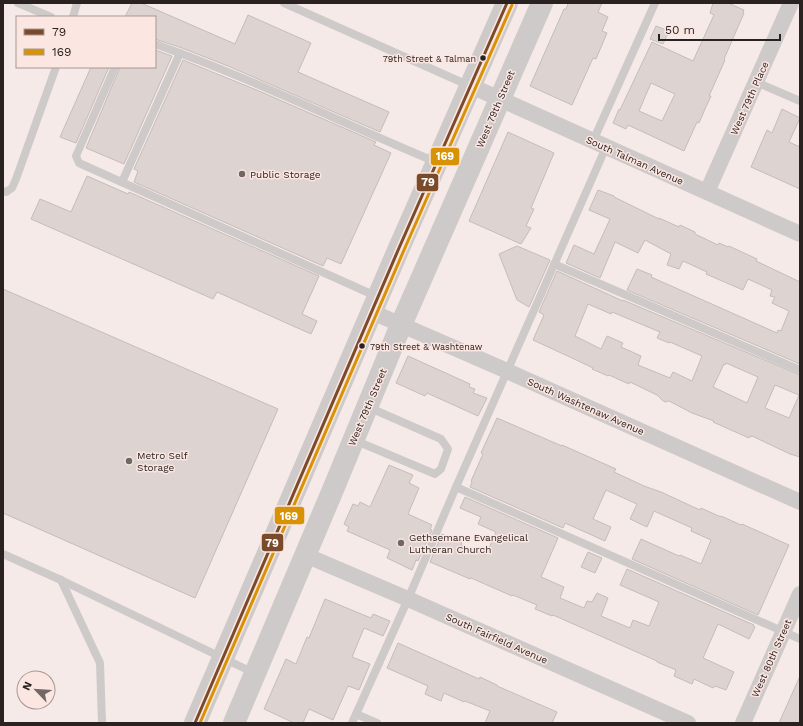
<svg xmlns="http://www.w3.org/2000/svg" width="803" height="726" viewBox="0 0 803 726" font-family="'Work Sans',sans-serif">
	<rect width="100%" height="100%" fill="#f5eae7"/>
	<g fill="#ddd3d1" stroke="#c5bdba" fill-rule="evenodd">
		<path d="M132 3H141L235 44 248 15 311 43 298 72 389 112 380 132 228 66 182 48 155 39V17H125Z"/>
		<path d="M568 3H602L598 12 608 17 602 31 607 33 596 59 593 58 572 105 530 86 564 9H566Z"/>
		<path d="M713 3H728L744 10 743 12 744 13 724 59 725 60 709 96H711L705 109 699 123 697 122 684 151 628 125 626 129 613 123 619 109 620 110 652 42 693 61 714 15 710 13ZM651 83 675 94 662 121 639 111Z"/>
		<path d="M656 26 669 31 663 44 650 39Z"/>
		<path d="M155 50 172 56 124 164 86 148 120 67H155Z"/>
		<path d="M183 60 259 91 376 142 374 145 391 153 341 264 327 258 323 266 134 182 138 171 134 169Z"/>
		<path d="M91 67H109L76 143 60 137Z"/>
		<path d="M782 109 800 118 789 142 800 147V189L751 167 767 130 772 133Z"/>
		<path d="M508 132 554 153 531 208 534 209 526 226 531 228 521 244 469 221Z"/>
		<path d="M87 176 128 194 129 192 319 276 302 314 317 321 311 334 217 292 213 299 31 219 40 199 71 212Z"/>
		<path d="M598 190 614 196V197L659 219V218L679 227 680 225 695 232V234L718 245 719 243 728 247 729 246 757 259 756 261 800 282V364L627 290 637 269 652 275 651 277 777 333 778 330 781 331 789 311 772 303 775 297 770 296 772 290 748 279 743 290 706 274 707 272 683 261 679 269 667 265 671 254 645 240 638 253 615 242 600 278 566 263 574 245 594 254 610 219 589 210Z"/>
		<path d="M517 246 550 260 529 307 517 300 499 254Z"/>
		<path d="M557 271 623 301V300L800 375V457L790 454 752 436V437L750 436 749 438 713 422 714 421 692 413 669 401 665 402 662 400 657 395 630 382 629 384 609 375 608 376 592 369 593 368 572 358 533 340 544 315 539 312ZM588 304 611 314 612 312 660 332 657 338 669 343 670 342 702 356 692 381 673 372 670 378 638 365 641 356 621 347 623 343 607 336 601 349 575 336ZM726 363 758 377 747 403 713 387 724 364 725 365ZM775 385 799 395 789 418 765 408Z"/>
		<path d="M3 289 278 409 195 598 3 513Z"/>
		<path d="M408 356 470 384 469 387 475 389 473 393 487 398 478 416 427 393 425 396 396 383Z"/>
		<path d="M497 418 562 446V445L616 469 614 472 644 486 661 492 700 510 701 508 721 517V516L741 525 742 524 789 545 758 615 632 559 641 539 679 556 680 555 701 564 711 540 691 531 692 528 654 511 647 527 630 519 637 504 606 490 593 519 611 527 605 541 565 523 563 528 470 487 472 482 471 481 483 454 481 453Z"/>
		<path d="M389 465 413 475 409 483 419 488 408 514 432 525 430 529 432 530 418 561 416 560 412 570 387 558 390 550 347 531 349 527 344 524 353 504 358 506 360 502 370 507Z"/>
		<path d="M465 497 558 538 541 577 564 587 560 598 584 608 587 601 592 602 597 593 608 598 601 616 630 628 633 620 649 626 659 602 620 585 627 569 754 625 753 626 755 627 749 639 718 624 703 658 734 672 726 690 715 686 713 688 694 679 692 684 674 676 676 670 657 662V661L553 615 552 616 535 609 537 605 513 595 512 596 471 578 470 579 430 562 442 534 462 543 461 545 486 555 496 532 478 524 481 517 460 508Z"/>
		<path d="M588 552 602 558 595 573 581 567Z"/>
		<path d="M325 599 371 618 373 614 390 621 383 636 364 628 352 657 370 664 359 690 348 686 333 720 309 709 303 723H294L264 709 286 659 296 664 307 637 309 638Z"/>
		<path d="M398 643 479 679 480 677 497 685V686L557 712 552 723H485L490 711 465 701 464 702 444 693 441 701 425 694 428 686 387 668Z"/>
		<path d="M800 676V723H779Z"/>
	</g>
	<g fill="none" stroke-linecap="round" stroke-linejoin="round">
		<g stroke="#cecac9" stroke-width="8">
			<path d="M18 3 51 17"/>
			<path d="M284 3 470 86"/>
			<path d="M73 17 77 3"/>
			<path d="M155 44C251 78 342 123 436 162"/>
			<path d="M115 67 76 156 79 163 378 297"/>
			<path d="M756 82 800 101"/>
			<path d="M593 141 655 3"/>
			<path d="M122 182 180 53"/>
			<path d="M3 191 6 192 12 188 16 179 56 67"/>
			<path d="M554 264 800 370"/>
			<path d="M354 440 435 474 441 469 448 449 441 439 368 407"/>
			<path d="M456 487 800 639"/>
			<path d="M3 554 61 580 254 673"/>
			<path d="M61 580 100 663 102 723"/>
			<path d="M356 714 377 723"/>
			<path d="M352 723 408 599 456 487 606 147"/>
		</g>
		<g stroke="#cecac9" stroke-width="16">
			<path d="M471 86 800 234"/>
			<path d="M707 192 791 3"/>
			<path d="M372 312 507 371 800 502"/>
			<path d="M305 555 408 599 688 723"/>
			<path d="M743 723 800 594"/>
		</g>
		<g stroke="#cecac9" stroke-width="22">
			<path d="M195 723 399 248 507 3"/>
			<path d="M234 723 332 492 401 325 542 3"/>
		</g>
		<g stroke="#fbe6e1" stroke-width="6">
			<path id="bus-1" d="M195 723 399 248 507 3"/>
		</g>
		<g stroke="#fbe6e1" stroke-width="6">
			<path id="bus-2" d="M200 723 404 250 512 5"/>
		</g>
		<use href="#bus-1" stroke="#7a4b2a" stroke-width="3"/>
		<use href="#bus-2" stroke="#d89205" stroke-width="3"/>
	</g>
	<g fill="#2a2220" stroke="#fbe6e1" stroke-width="1.5">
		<circle cx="483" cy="58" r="3.5"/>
		<circle cx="362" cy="346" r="3.5"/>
	</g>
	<g fill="#716866" stroke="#fbe6e1" stroke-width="1.5">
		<circle cx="242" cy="174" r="4"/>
		<circle cx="129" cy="461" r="4"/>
		<circle cx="401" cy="543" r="4"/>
	</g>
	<g text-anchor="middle" stroke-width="3" stroke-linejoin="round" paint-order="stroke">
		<g font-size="9" fill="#2a2220" stroke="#fbe6e1" text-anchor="end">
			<text x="476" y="62">79th Street &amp; Talman</text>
			<text x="370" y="350" text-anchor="start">79th Street &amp; Washtenaw</text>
		</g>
		<g font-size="10" fill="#2a2220" stroke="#fbe6e1">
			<text transform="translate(749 98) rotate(-66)" y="4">West 79th Place</text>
			<text transform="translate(495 109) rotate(-67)" y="4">West 79th Street</text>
			<text transform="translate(635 160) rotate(24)" y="4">South Talman Avenue</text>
			<text transform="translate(586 406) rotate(24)" y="4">South Washtenaw Avenue</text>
			<text transform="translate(367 407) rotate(-67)" y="4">West 79th Street</text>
			<text transform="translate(497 638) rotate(24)" y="4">South Fairfield Avenue</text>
			<text transform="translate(771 658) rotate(-66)" y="4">West 80th Street</text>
		</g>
		<g font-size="10" fill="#2a2220" stroke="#fbe6e1" text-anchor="start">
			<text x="250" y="178">Public Storage</text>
			<text x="137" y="459">Metro Self<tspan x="137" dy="12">Storage</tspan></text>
			<text x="409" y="541">Gethsemane Evangelical<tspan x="409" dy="12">Lutheran Church</tspan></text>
		</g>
	</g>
	<g stroke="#fbe6e1" stroke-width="1.5">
		<rect x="430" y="147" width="30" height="19" rx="4" fill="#d89205"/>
		<rect x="416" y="173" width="23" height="19" rx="4" fill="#7a4b2a"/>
		<rect x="274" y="506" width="31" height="19" rx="4" fill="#d89205"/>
		<rect x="261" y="533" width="23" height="19" rx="4" fill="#7a4b2a"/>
	</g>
	<g font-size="11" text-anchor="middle" font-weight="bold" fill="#fff">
		<text x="445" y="160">169</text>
		<text x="428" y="186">79</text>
		<text x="289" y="520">169</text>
		<text x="272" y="547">79</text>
	</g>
	<rect width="803" height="726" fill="none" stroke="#2a2220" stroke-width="8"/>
	<rect x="16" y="16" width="140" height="52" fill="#fbe6e1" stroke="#a79894"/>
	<rect x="24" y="29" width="20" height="6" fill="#7a4b2a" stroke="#a79894"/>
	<text x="52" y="36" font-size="12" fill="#2a2220">79</text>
	<rect x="24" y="49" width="20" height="6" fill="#d89205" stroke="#a79894"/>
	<text x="52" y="56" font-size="12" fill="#2a2220">169</text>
	<g transform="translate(36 690) rotate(295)"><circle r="19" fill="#fbe6e1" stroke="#a79894"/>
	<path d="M0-3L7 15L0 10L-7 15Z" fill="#716866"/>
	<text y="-6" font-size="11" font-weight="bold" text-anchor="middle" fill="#2a2220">N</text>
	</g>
	<path d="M659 34v6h121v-6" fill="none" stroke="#2a2220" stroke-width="2"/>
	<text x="665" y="34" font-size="12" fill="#2a2220" stroke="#fbe6e1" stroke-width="3" paint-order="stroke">50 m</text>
</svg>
